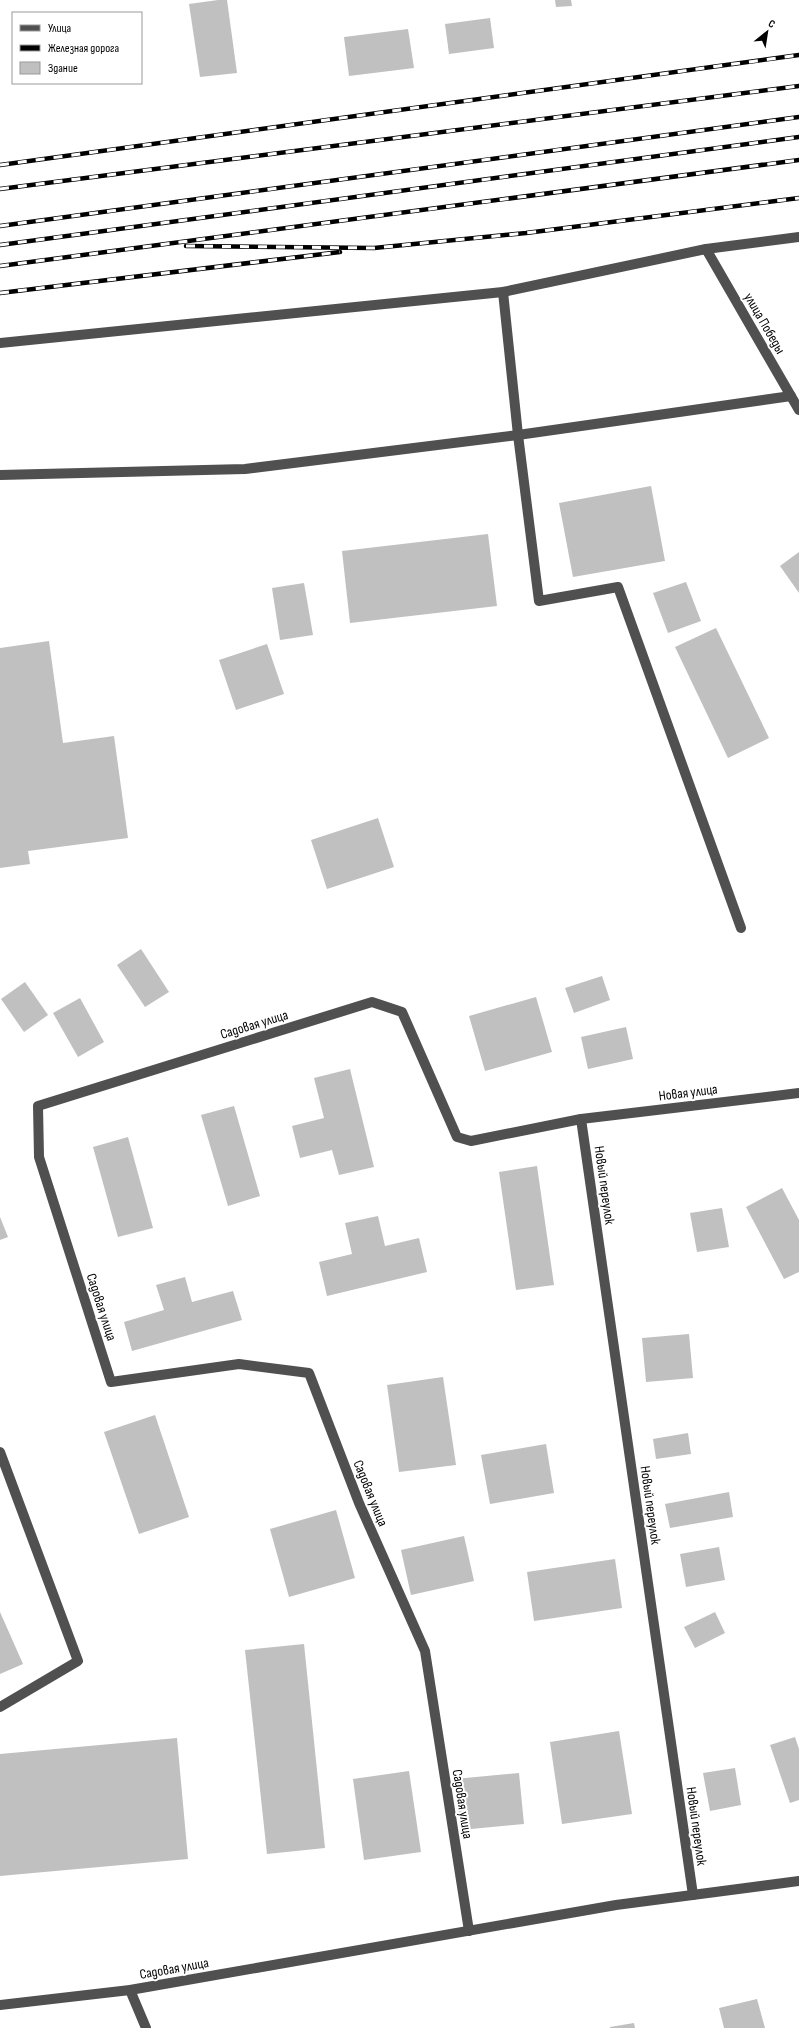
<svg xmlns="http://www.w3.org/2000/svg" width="799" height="2028" viewBox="0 0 799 2028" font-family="'Sofia Sans Condensed',sans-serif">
	<rect width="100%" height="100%" fill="#fff"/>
	<g fill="#c0c0c0">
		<path d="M218 0H227L237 73 200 77 189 4Z"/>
		<path d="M555 0H571L572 6 556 7Z"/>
		<path d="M490 18 494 48 449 54 445 24Z"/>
		<path d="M408 29 414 68 349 76 344 37Z"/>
		<path d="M651 486 665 561 573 577 559 503Z"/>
		<path d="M488 534 497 606 350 623 342 551Z"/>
		<path d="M799 552V593L780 566Z"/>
		<path d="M686 582 701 621 668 633 653 593Z"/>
		<path d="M304 583 313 635 280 640 272 588Z"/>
		<path d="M716 628 769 738 728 758 675 647Z"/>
		<path d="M49 641 63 743 114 736 128 838 28 851 30 864 0 868V648Z"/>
		<path d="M267 644 284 694 236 710 219 660Z"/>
		<path d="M378 818 394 867 327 889 311 840Z"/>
		<path d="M141 949 169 992 145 1007 117 965Z"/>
		<path d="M602 976 610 1000 574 1013 565 988Z"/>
		<path d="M25 982 48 1015 24 1032 1 999Z"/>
		<path d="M536 997 552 1052 485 1071 469 1016Z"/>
		<path d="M80 998 104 1042 78 1057 53 1013Z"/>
		<path d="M626 1027 633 1059 588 1069 581 1037Z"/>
		<path d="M350 1069 374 1167 339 1175 332 1150 300 1158 292 1126 324 1118 314 1078Z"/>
		<path d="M234 1106 260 1196 228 1206 201 1115Z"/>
		<path d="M128 1137 153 1228 118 1237 93 1147Z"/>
		<path d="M537 1166 554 1285 516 1290 499 1172Z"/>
		<path d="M782 1188 799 1220V1272L784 1279 746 1207Z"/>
		<path d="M722 1208 729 1247 697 1252 690 1213Z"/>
		<path d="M378 1216 385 1246 419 1238 427 1272 327 1296 319 1262 352 1254 345 1223Z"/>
		<path d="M0 1217 8 1237 0 1240Z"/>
		<path d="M185 1277 192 1302 233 1291 242 1320 132 1351 124 1322 164 1310 156 1285Z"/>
		<path d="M689 1334 693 1378 646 1382 642 1338Z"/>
		<path d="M443 1377 456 1465 399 1472 387 1385Z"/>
		<path d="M155 1415 189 1517 139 1534 104 1432Z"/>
		<path d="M688 1433 691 1454 656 1459 653 1439Z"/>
		<path d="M546 1444 554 1493 490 1504 481 1455Z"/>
		<path d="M729 1492 733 1517 670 1528 665 1504Z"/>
		<path d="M336 1510 355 1578 289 1597 270 1529Z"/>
		<path d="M464 1536 474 1581 411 1595 401 1550Z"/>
		<path d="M719 1547 725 1580 686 1587 680 1554Z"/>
		<path d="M615 1559 622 1608 534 1621 527 1572Z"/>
		<path d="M0 1612 23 1664 0 1674Z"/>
		<path d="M715 1612 725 1633 695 1648 684 1627Z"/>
		<path d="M304 1644 325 1848 267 1854 245 1650Z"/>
		<path d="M619 1731 632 1814 562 1824 550 1742Z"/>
		<path d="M795 1737 799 1749V1800L790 1803 770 1745Z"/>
		<path d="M177 1738 188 1859 0 1876V1754Z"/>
		<path d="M735 1768 741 1805 710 1811 703 1773Z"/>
		<path d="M409 1771 421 1852 364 1860 353 1779Z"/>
		<path d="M519 1773 524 1824 461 1830 455 1779Z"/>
		<path d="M757 1999 765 2028H724L719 2008Z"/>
		<path d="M634 2023 635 2028H610V2027Z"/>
	</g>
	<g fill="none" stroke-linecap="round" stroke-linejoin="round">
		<g stroke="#505050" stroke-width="10">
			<path d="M706 249 799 410"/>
			<path d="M503 292 518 435 539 601 618 587 741 928"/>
			<path d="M0 343 503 292 706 249 799 237"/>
			<path d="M0 475 245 469 518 435 791 396"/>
			<path d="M581 1119 693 1895"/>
			<path d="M0 1452 78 1661 0 1707"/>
			<path d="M469 1931 425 1651 359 1503 309 1373 239 1364 111 1382 39 1157 38 1106 372 1002 402 1012 457 1137 471 1141 581 1119 799 1093"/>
			<path d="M130 1990 146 2028"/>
			<path d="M0 2005 130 1990 616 1905 799 1881"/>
		</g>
		<g stroke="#000" stroke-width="4.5">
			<g id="rail">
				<path d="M0 165 799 55"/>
				<path d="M0 189 799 86"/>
				<path d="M0 226 799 117"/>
				<path d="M0 245 799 137"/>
				<path d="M186 246 374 248 526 233 799 198"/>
				<path d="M0 266 799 160"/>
				<path d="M0 293 340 252"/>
			</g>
		</g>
		<use href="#rail" stroke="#fff" stroke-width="3" stroke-dasharray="9" stroke-linecap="butt"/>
	</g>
	<g text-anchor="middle" stroke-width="4" stroke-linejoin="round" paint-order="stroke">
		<g font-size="14" fill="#000" stroke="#fff">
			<text transform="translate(765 323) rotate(60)" y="5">улица Победы</text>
			<text transform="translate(254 1024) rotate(-17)" y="5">Садовая улица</text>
			<text transform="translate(688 1092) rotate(-7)" y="5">Новая улица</text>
			<text transform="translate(605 1185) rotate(82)" y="5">Новый переулок</text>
			<text transform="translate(102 1307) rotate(72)" y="5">Садовая улица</text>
			<text transform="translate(371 1493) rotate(68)" y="5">Садовая улица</text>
			<text transform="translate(651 1505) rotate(82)" y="5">Новый переулок</text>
			<text transform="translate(463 1804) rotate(81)" y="5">Садовая улица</text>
			<text transform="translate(697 1826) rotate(82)" y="5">Новый переулок</text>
			<text transform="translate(174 1968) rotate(-10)" y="5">Садовая улица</text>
		</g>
	</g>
	<rect x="12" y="12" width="130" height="72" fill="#ffffff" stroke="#999999"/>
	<rect x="20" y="25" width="20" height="6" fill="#505050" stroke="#999999"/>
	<text x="48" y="32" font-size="12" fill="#000000">Улица</text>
	<rect x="20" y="45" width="20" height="6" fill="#000000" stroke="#999999"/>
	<text x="48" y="52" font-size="12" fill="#000000">Железная дорога</text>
	<rect x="20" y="62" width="20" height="12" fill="#c0c0c0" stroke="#999999"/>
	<text x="48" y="72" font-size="12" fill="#000000">Здание</text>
	<g transform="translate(767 32) rotate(30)" stroke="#ffffff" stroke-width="3" paint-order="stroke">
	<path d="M0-3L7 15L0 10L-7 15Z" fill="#000000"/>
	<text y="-6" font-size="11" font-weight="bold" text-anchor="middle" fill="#000000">С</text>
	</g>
</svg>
